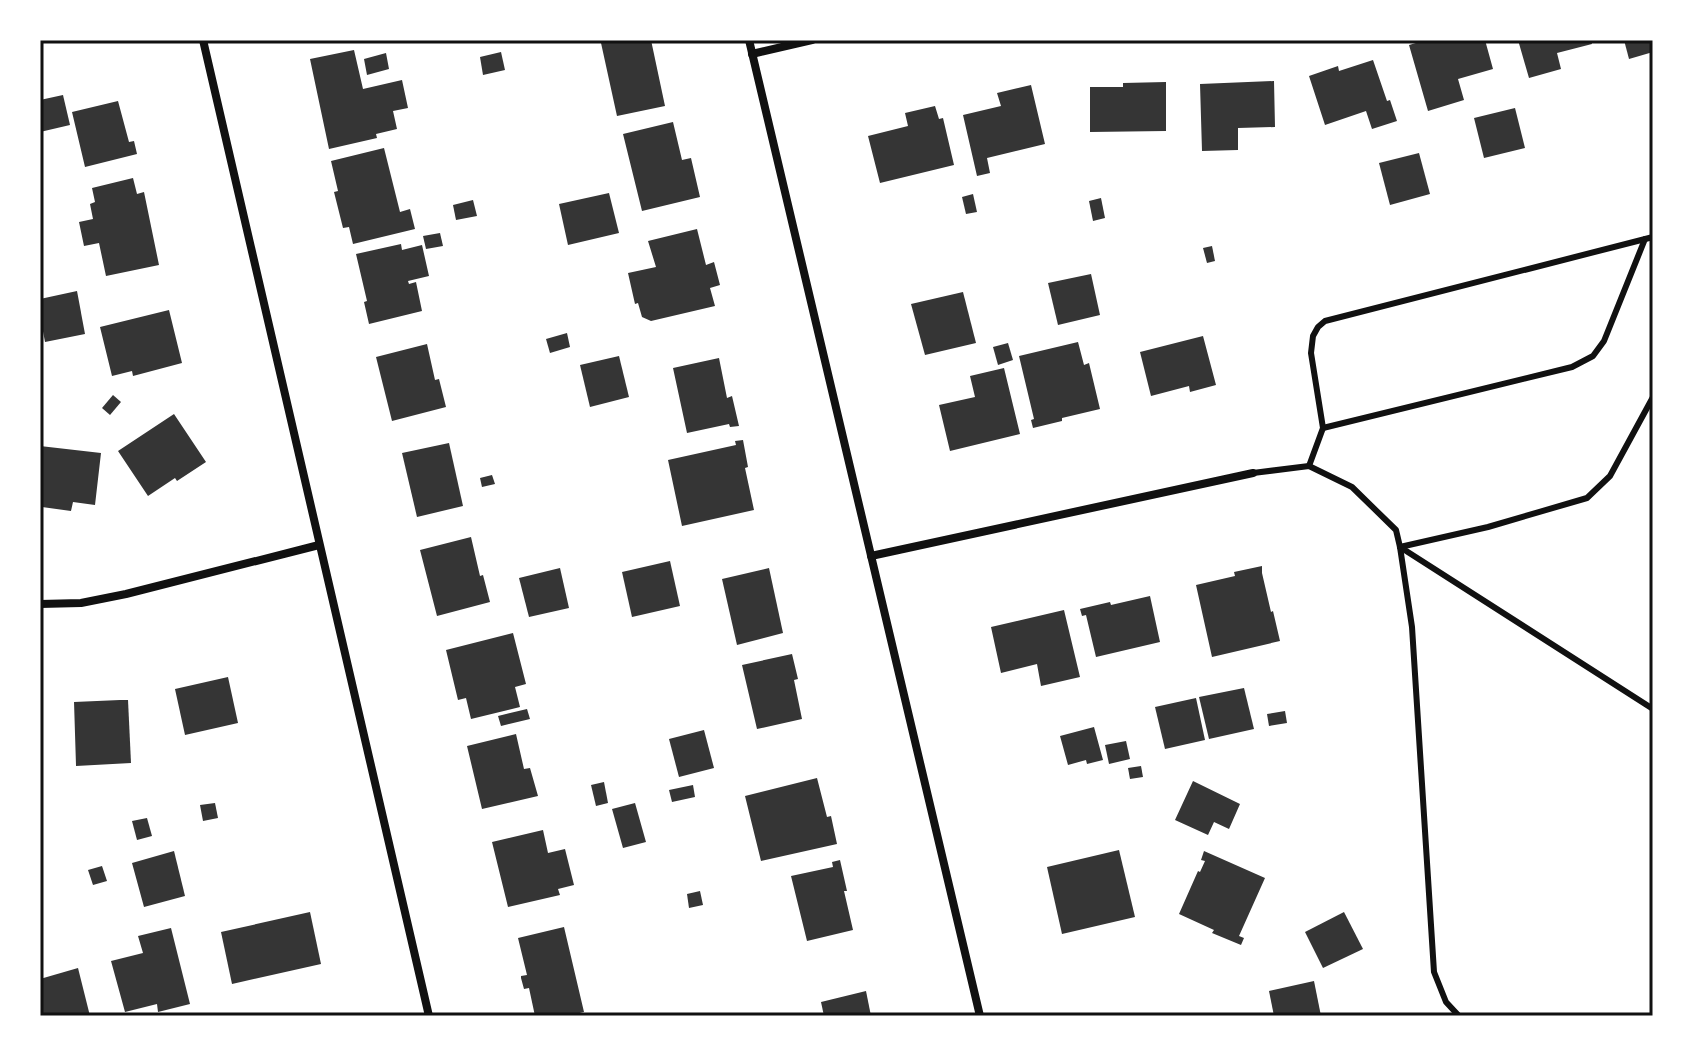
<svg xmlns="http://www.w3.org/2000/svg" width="1693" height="1056" viewBox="0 0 1693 1056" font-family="'PT Sans',sans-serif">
	<rect width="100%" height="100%" fill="#fff"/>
	<g fill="#353535">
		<path d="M616 40H651L665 106 617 116 601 43Z"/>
		<path d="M1426 40H1485L1493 69 1458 79 1464 100 1428 111 1409 45Z"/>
		<path d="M1518 40H1591L1592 44 1557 53 1561 69 1529 78Z"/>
		<path d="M1624 40H1653V52L1629 59Z"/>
		<path d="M354 50 363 89 402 80 408 108 393 111 397 129 376 134 377 138 329 149 310 59Z"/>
		<path d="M501 52 505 70 483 75 480 57Z"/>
		<path d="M386 53 389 69 367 75 364 59Z"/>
		<path d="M1373 60 1387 101 1390 100 1397 121 1372 129 1366 111 1325 125 1309 76 1338 66 1339 71Z"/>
		<path d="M1274 81 1275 127 1238 128V150L1202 151 1200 84Z"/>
		<path d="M1166 82V131L1090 132V87H1123V83Z"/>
		<path d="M1031 85 1045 144 987 158 990 173 977 176 963 115 1001 106 997 93Z"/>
		<path d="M63 95 70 125 40 132V100Z"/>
		<path d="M118 101 129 142 134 141 137 154 85 167 72 112Z"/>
		<path d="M935 106 939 119 943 118 954 165 880 183 868 136 908 126 905 113Z"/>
		<path d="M1515 108 1525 148 1484 158 1474 118Z"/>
		<path d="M673 122 682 160 691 158 700 197 642 211 623 134Z"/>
		<path d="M384 148 400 212 410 209 415 229 353 244 349 227 343 228 334 192 338 191 331 161Z"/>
		<path d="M1419 153 1430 194 1390 205 1379 163Z"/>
		<path d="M133 178 137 194 144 192 159 265 106 276 99 243 84 246 79 222 93 219 90 204 95 202 92 188Z"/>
		<path d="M609 193 619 233 568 245 559 204Z"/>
		<path d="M973 194 977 212 966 214 962 197Z"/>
		<path d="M1101 198 1105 218 1093 221 1089 201Z"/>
		<path d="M473 200 477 216 456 220 453 205Z"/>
		<path d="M697 229 706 265 714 262 720 285 710 288 715 306 651 321 642 317 638 303 635 304 628 273 656 267 648 241Z"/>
		<path d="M440 233 443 246 426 249 423 236Z"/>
		<path d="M401 244 402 250 422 245 429 276 408 281 409 284 416 282 422 311 369 324 364 302 367 301 356 254Z"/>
		<path d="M1212 246 1215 261 1207 263 1203 248Z"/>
		<path d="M1091 274 1100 315 1058 325 1048 283Z"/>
		<path d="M77 291 85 334 45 342 40 315V299Z"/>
		<path d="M963 292 976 343 925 355 911 304Z"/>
		<path d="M169 310 182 363 133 376 132 371 112 376 100 327Z"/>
		<path d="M567 333 570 347 550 353 546 339Z"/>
		<path d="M1203 336 1216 385 1190 392 1189 386 1151 396 1140 352Z"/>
		<path d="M1078 342 1084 365 1089 363 1100 409 1062 418V421L1033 428 1031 420 1034 419 1019 356Z"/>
		<path d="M1008 343 1013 360 998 365 993 347Z"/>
		<path d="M427 344 435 380 439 379 446 407 392 421 376 357Z"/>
		<path d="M619 356 629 397 590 407 580 365Z"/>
		<path d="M719 358 727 398 732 396 739 426 730 427 729 424 687 433 673 368Z"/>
		<path d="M1004 368 1020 434 950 451 939 405 975 397 970 376Z"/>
		<path d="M113 395 121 402 110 415 102 408Z"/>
		<path d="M174 414 206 462 177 481 175 478 148 496 118 451Z"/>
		<path d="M743 440 748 467 745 468 754 510 682 526 668 460 736 445 735 441Z"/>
		<path d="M449 443 463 506 417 517 402 453Z"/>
		<path d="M40 446 101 453 95 505 73 502 71 511 42 507V499H40Z"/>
		<path d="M492 475 495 484 482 487 480 478Z"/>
		<path d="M471 537 480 576 483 575 490 602 437 616 420 550Z"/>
		<path d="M670 561 680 606 632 617 622 572Z"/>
		<path d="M1262 566V573L1271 612 1273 611 1280 641 1212 657 1196 585 1235 576 1234 572Z"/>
		<path d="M560 568 569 608 529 617 519 578Z"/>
		<path d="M769 568 783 633 737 645 722 579Z"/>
		<path d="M1150 596 1160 642 1096 657 1086 615 1082 616 1080 609 1110 602 1111 605Z"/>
		<path d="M1064 610 1080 677 1041 686 1037 664 1001 673 991 627Z"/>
		<path d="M513 633 526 684 515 687 520 707 471 719 466 698 458 700 446 650Z"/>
		<path d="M792 654 798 679 794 680 802 719 757 729 742 665Z"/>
		<path d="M228 677 238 723 185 735 175 689Z"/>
		<path d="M1244 688 1254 729 1209 739 1199 697Z"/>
		<path d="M1196 698 1205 740 1165 749 1155 707Z"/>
		<path d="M120 700H128L131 763 76 766 74 702Z"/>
		<path d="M527 709 530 719 501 726 498 716Z"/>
		<path d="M1285 711 1287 723 1269 726 1267 714Z"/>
		<path d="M1094 727 1103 760 1087 764 1086 760 1068 765 1060 736Z"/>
		<path d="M704 730 714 768 679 777 669 739Z"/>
		<path d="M516 734 524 769 530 768 538 796 482 809 467 746Z"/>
		<path d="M1126 741 1130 759 1109 764 1105 745Z"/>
		<path d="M1141 766 1143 777 1130 779 1128 768Z"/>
		<path d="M817 778 827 817 831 816 837 844 761 861 745 796Z"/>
		<path d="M1193 781 1240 804 1229 829 1214 822 1208 835 1175 820Z"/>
		<path d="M604 782 608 803 596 806 591 785Z"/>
		<path d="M693 785 695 797 672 802 669 790Z"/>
		<path d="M215 803 218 818 203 821 200 805Z"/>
		<path d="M635 803 646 842 623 848 612 809Z"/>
		<path d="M147 818 152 836 137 840 132 821Z"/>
		<path d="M543 830 548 853 565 849 574 885 558 889 560 895 508 907 492 842Z"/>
		<path d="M1119 850 1135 917 1062 934 1047 867Z"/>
		<path d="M174 851 185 896 144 907 132 863Z"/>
		<path d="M1204 851 1265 878 1239 936 1244 938 1241 945 1212 933 1214 930 1179 914 1198 871 1200 872 1205 861 1201 860Z"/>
		<path d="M840 860 847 891H844L853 930 807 941 791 876 833 867 832 862Z"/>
		<path d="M102 866 107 881 93 885 88 870Z"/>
		<path d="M700 891 703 905 689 908 687 894Z"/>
		<path d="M310 912 321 964 232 984 221 932Z"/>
		<path d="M1344 912 1363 949 1323 968 1305 932Z"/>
		<path d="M564 927 584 1012 567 1016H535L529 988 524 989 521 978V976L527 975 518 938Z"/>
		<path d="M171 928 190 1004 158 1012 157 1004 125 1012 111 961 143 953 138 936Z"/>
		<path d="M78 968 90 1016H40V979Z"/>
		<path d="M1314 981 1321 1016H1274L1269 991Z"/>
		<path d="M866 991 871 1016H824L821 1002Z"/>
	</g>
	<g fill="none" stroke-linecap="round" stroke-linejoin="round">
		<g stroke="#111" stroke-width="6">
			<path d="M1323 428 1572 367 1593 356 1604 341 1645 239"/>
			<path d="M1309 466 1323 428 1311 353 1313 336 1318 327 1325 321 1653 237"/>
			<path d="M1253 473 1309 466 1352 487 1396 530 1400 547 1412 627 1434 972 1446 1002 1459 1016"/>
			<path d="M1400 547 1488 527 1587 498 1610 476 1653 397"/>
			<path d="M1400 547 1653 709"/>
		</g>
		<g stroke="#111" stroke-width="8">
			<path d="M203 40 429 1016"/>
			<path d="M749 40 980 1016"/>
			<path d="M752 54 812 40"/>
			<path d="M871 556 1253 473"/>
			<path d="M40 604 81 603 126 594 319 545"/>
		</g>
	</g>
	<rect width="1693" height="1056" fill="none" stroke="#ffffff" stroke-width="84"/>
	<rect x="42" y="42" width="1609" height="972" fill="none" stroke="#111" stroke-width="3"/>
</svg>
